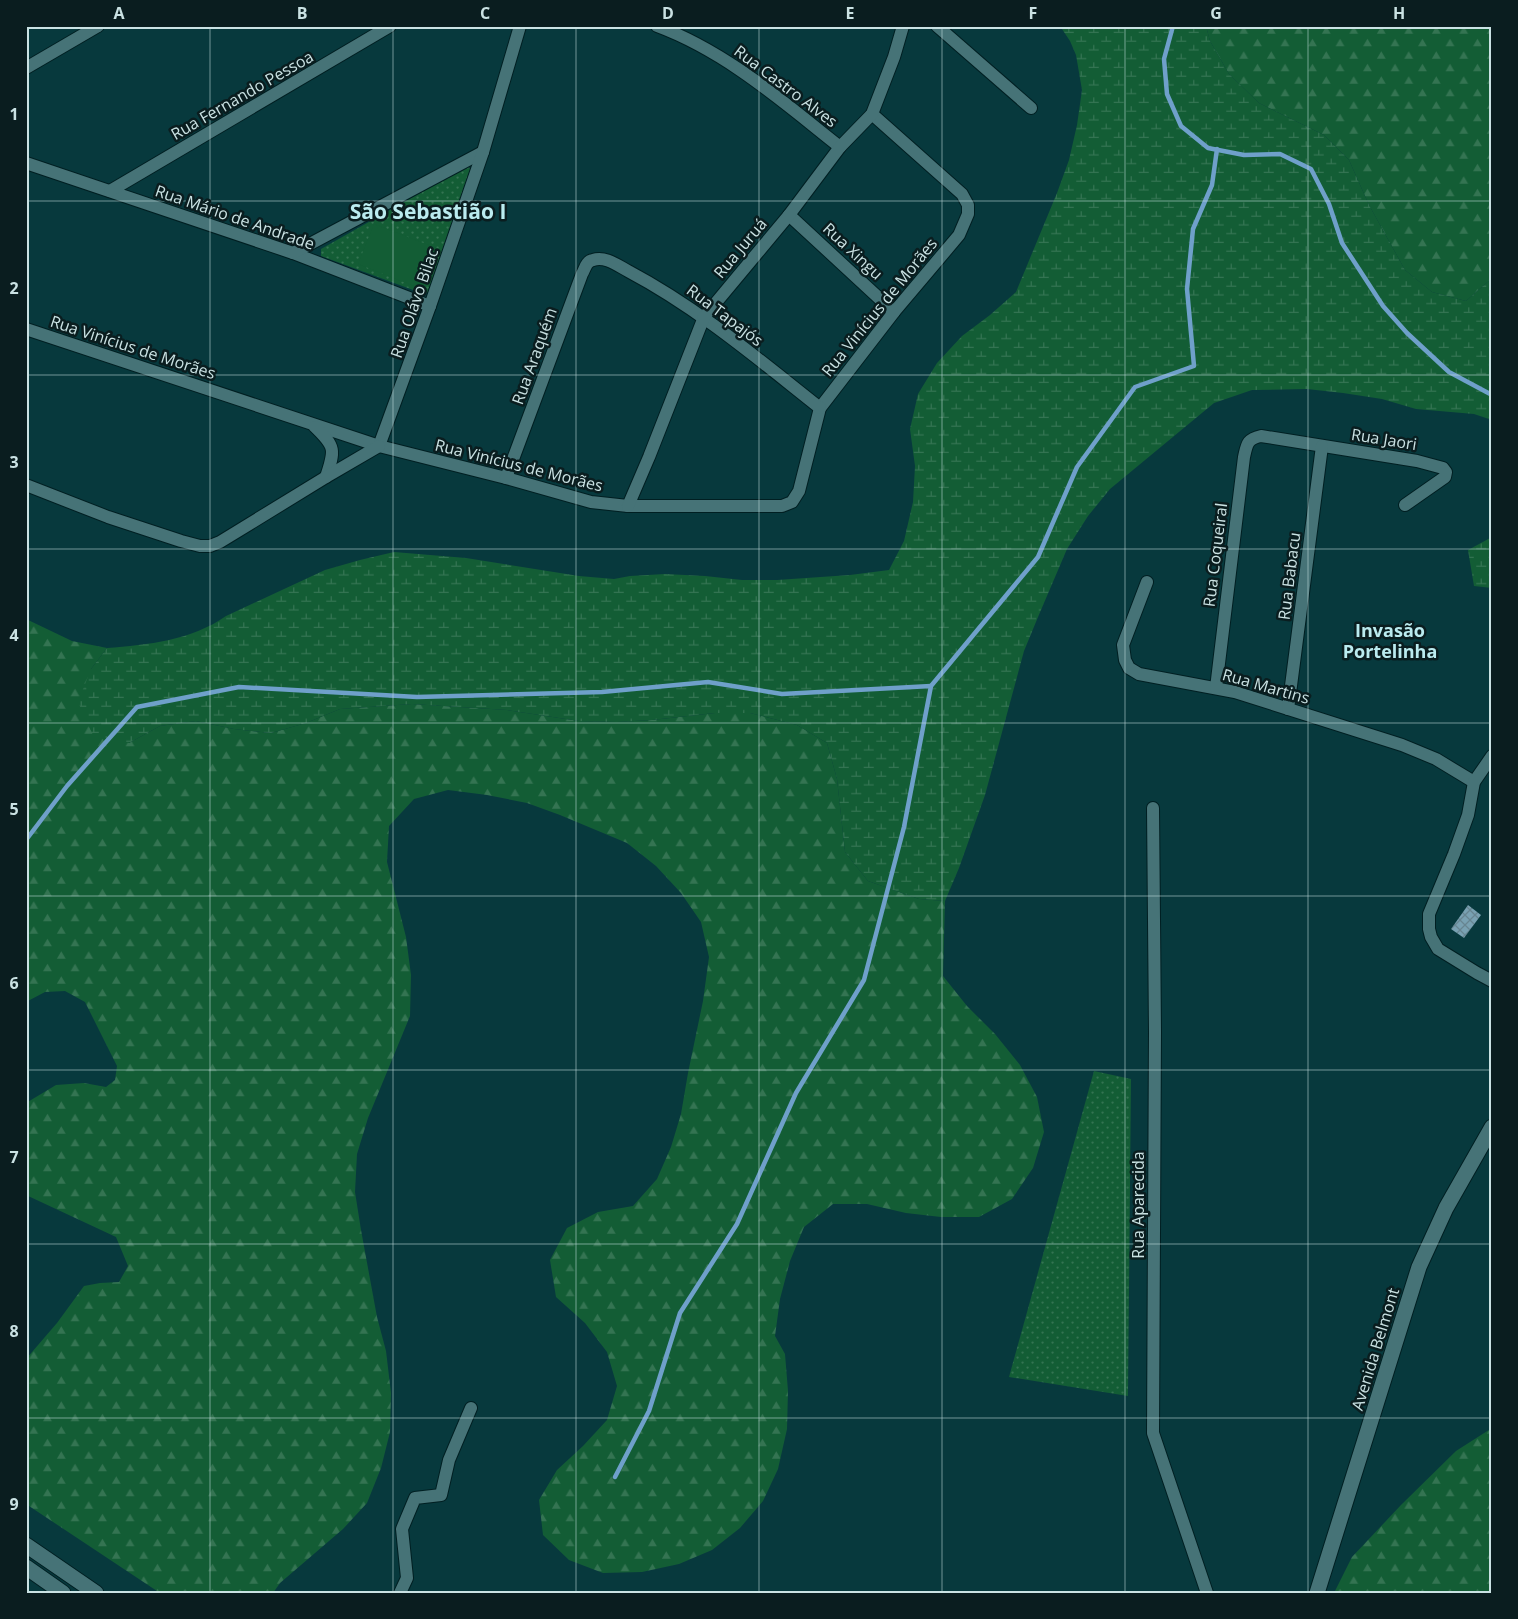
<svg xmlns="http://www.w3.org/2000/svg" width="1518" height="1619" viewBox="0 0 1518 1619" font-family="'Open Sans',sans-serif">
	<defs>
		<pattern id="grass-dots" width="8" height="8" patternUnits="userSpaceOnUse" patternTransform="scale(1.25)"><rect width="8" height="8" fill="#135d35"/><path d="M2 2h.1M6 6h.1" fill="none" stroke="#347452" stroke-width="1.8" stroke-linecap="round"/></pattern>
		<pattern id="forest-firs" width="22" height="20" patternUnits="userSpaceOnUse" patternTransform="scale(1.25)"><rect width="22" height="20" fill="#135d35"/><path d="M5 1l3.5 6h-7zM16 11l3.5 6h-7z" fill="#347452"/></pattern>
		<pattern id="wetland-marsh" width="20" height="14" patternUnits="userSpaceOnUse" patternTransform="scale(1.25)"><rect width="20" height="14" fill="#135d35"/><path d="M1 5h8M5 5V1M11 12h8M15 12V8" fill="none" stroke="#347452"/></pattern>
		<pattern id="building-cross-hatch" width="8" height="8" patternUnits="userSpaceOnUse" patternTransform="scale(1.25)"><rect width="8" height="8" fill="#79a1b2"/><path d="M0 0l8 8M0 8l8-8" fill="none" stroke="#678591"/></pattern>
	</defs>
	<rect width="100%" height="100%" fill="#07393d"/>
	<g fill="url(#grass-dots)">
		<path d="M468 166 472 171 431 291 424 294 321 256V249Z"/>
		<path d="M1094 1071 1131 1079 1128 1396 1009 1377Z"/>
	</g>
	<g fill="url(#forest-firs)">
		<path d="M1206 26H1492V278L1466 301 1432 292 1405 270 1369 205 1349 160 1324 135 1259 103 1229 74 1210 41Z"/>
		<path d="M26 619 72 641 107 648 91 669 129 743 160 726 196 721 234 729 271 733 306 723 340 709 412 704 507 710 579 721 617 722 652 720 715 713H750L797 725 827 743 837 779 845 852 868 881 919 899 945 901 943 976 967 1006 995 1034 1020 1065 1037 1097 1044 1132 1033 1168 1012 1199 979 1217H941L906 1213 867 1204H833L804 1227 790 1261 780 1299 775 1336 785 1354 788 1391 787 1429 778 1469 763 1501 740 1528 712 1550 679 1564 642 1572 603 1573 569 1560 543 1535 539 1500 557 1470 583 1446 607 1420 617 1386 607 1352 585 1323 556 1297 550 1260 567 1228 598 1212 633 1206 657 1179 671 1147 681 1114 688 1073 703 1001 709 957 701 922 681 893 656 866 627 843 560 815 527 803 487 795 448 790 414 799 389 826 387 862 406 937 411 975 410 1016 368 1118 357 1154 355 1192 361 1230 377 1317 386 1351 391 1393 390 1432 381 1468 367 1503 343 1529 280 1583 273 1593H160L26 1504V1359L57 1323 84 1286 100 1283 119 1282 128 1266 116 1237 26 1195V1103L56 1085 84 1083 106 1087 115 1080 117 1066 85 1002 65 991 45 992 26 1002Z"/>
		<path d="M1492 1428V1593H1334L1352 1557 1401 1505 1456 1451Z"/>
	</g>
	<g fill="url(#wetland-marsh)">
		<path d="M1060 26H1206L1210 41 1229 74 1259 103 1324 135 1349 160 1369 205 1405 270 1432 292 1466 301 1492 278V420L1474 414 1416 409 1382 399 1343 393 1307 389 1252 390 1214 403 1110 489 1088 516 1067 549 1038 617 1024 651 985 795 959 868 945 901 919 899 868 881 845 852 837 779 827 743 797 725 750 713H715L652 720 617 722 579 721 507 710 412 704 340 709 306 723 271 733 234 729 196 721 160 726 129 743 93 735 78 702 91 669 107 648C148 645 192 640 226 616L325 570 360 560 394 552 466 558 579 576 614 579 630 576 665 574 705 576 742 580H777L850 575 889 570 904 541 913 502 915 466 910 429 918 394 937 363 962 336 990 315 1016 292 1057 193 1069 160 1077 125 1082 90 1076 55 1070 41Z"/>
		<path d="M1492 537V588L1474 586 1468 550Z"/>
	</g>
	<path fill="#135d35" d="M374 224 439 249 424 290 358 264Z"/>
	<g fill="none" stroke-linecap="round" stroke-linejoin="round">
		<g stroke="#6fa0ca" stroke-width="4.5">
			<path d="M1173 26 1164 59 1167 94 1181 126 1208 148 1244 155 1280 154 1311 169 1329 204 1342 243 1383 306 1407 333 1449 372 1492 395"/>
			<path d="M26 840 67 786 137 707 239 687 417 697 602 692 708 682 782 694 931 686"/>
			<path d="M615 1477 649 1411 680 1313 737 1224 796 1093 864 980 904 827 931 686 1038 557 1077 467 1135 387 1194 366 1187 289 1193 229 1212 185 1217 149"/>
		</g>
	</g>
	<path fill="url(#building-cross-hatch)" d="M1468 905 1481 915 1464 938 1451 929Z"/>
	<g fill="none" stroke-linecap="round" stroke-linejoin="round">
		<g stroke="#001f22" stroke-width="14">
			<g id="minor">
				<path d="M657 26C727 52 783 102 840 147"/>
				<path d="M937 26 1031 108"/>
				<path d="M26 68 98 26"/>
				<path d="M26 163 293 253 430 306"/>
				<path d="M110 191 390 26"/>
				<path d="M789 215 894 312"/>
				<path d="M293 253 483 152"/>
				<path d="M26 329 379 446 506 478 591 502 628 506H782L792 502 799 491 820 408 894 312 959 235 968 214V205L962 194 872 114"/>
				<path d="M315 427C336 447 335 450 326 477"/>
				<path d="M379 446 430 306 483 152 520 26"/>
				<path d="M506 478 582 274C585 269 586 261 593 260 605 256 617 265 628 271 698 308 758 359 820 408"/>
				<path d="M26 485 108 517 181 541 200 546H210L220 542 326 477 379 446"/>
				<path d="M628 506 649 457 704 317 789 215 840 147 872 114 894 57 903 26"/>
				<path d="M1147 582 1123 645 1125 660 1129 668 1139 674 1235 692 1402 745 1436 759 1474 782"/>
				<path d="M1216 688 1244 457C1247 444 1247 439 1261 436L1417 461 1443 468 1446 472 1445 477 1405 505"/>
				<path d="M1288 709 1322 446"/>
				<path d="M1492 756 1474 782 1468 815 1454 854 1429 914V929L1431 937 1438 949 1477 973 1492 981"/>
				<path d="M1153 808 1155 1032 1153 1433 1207 1593"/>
				<path d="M400 1593 407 1578 402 1529 415 1498 441 1495 449 1460 471 1408"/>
			</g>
		</g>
		<g stroke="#001f22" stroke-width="17">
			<g id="tertiary">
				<path d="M26 1545 96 1593"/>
				<path d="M26 1567 63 1593"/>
				<path d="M1317 1593 1419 1267 1446 1208 1492 1127"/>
			</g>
		</g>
		<use href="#minor" stroke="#467377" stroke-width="12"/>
		<use href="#tertiary" stroke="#467377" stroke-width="15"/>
	</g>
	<path fill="none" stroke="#cae2e3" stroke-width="1" stroke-opacity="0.55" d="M210 26V1593M393 26V1593M576 26V1593M759 26V1593M942 26V1593M1125 26V1593M1308 26V1593M26 201H1492M26 375H1492M26 549H1492M26 723H1492M26 896H1492M26 1070H1492M26 1244H1492M26 1418H1492"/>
	<g text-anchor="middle" stroke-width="5" stroke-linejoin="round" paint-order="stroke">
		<g font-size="16" fill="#cae2e3" stroke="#0a1d1f">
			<text transform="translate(786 86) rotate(37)" y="6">Rua Castro Alves</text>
			<text transform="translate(242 95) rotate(-30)" y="6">Rua Fernando Pessoa</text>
			<text transform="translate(235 217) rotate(19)" y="6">Rua Mário de Andrade</text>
			<text transform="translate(740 248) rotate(-50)" y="6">Rua Juruá</text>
			<text transform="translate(853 251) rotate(43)" y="6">Rua Xingu</text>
			<text transform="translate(414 303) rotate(-71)" y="6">Rua Olávo Bilac</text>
			<text transform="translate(879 307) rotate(-51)" y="6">Rua Vinícius de Morães</text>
			<text transform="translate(725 315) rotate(37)" y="6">Rua Tapajós</text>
			<text transform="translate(133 347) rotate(18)" y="6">Rua Vinícius de Morães</text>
			<text transform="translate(534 356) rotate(-70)" y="6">Rua Araquém</text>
			<text transform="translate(1384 439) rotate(9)" y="6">Rua Jaori</text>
			<text transform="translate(519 465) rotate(14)" y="6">Rua Vinícius de Morães</text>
			<text transform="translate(1215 555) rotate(-83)" y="6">Rua Coqueiral</text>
			<text transform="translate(1289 576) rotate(-83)" y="6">Rua Babacu</text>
			<text transform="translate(1266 686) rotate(16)" y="6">Rua Martins</text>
			<text transform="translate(1138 1205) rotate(-90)" y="6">Rua Aparecida</text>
			<text transform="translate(1375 1349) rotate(-73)" y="6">Avenida Belmont</text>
		</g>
		<g font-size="18" font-weight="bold" fill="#baebef" stroke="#0a1d1f">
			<text x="1390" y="637">Invasão<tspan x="1390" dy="21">Portelinha</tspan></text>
		</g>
		<g font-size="21" font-weight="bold" fill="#baebef" stroke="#0a1d1f">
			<text x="428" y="219">São Sebastião I</text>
		</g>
	</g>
	<rect width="1518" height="1619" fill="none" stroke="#0a1d1f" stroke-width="55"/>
	<rect x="28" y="28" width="1462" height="1564" fill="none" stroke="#cae2e3" stroke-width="2"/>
	<g font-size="16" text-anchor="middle" font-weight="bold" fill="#cae2e3">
		<text x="119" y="19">A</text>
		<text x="302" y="19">B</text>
		<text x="485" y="19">C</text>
		<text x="668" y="19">D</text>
		<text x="850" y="19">E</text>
		<text x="1033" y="19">F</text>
		<text x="1216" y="19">G</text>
		<text x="1399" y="19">H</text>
		<text x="14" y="120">1</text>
		<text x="14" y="294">2</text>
		<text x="14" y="468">3</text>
		<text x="14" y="641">4</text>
		<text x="14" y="815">5</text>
		<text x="14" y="989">6</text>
		<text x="14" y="1163">7</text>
		<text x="14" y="1337">8</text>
		<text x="14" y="1510">9</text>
	</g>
</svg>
